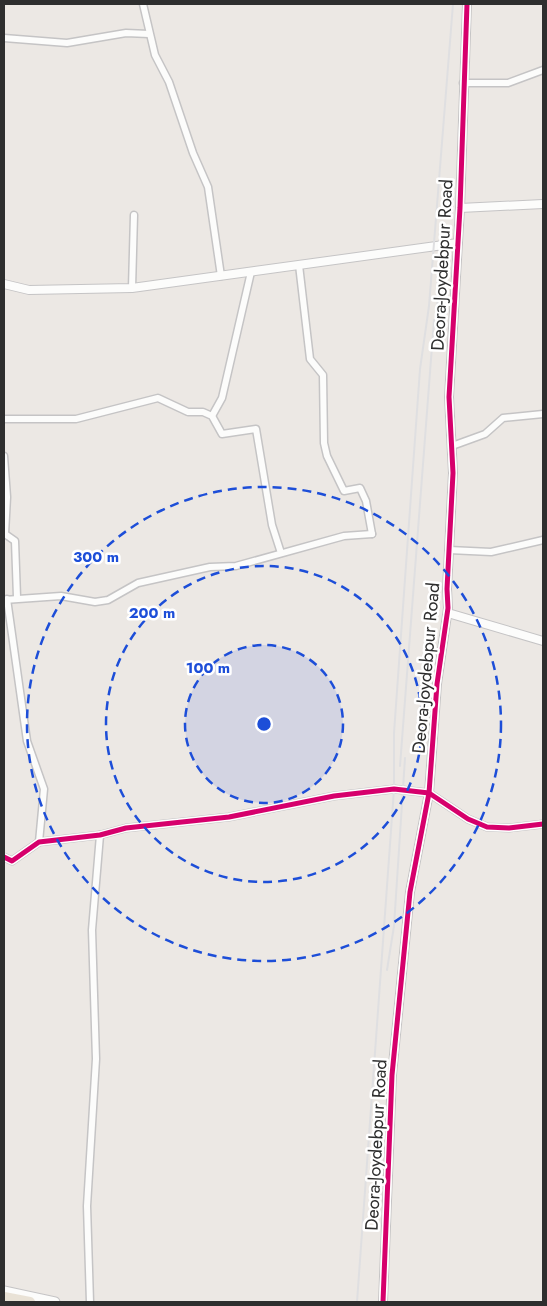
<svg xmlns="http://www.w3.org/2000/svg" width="547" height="1306" font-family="Jost,sans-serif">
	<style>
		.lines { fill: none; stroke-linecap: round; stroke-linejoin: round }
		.minor-casing { stroke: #c5c4c5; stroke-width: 9 }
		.tertiary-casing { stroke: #c5c4c5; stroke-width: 10 }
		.secondary-casing { stroke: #c5c4c5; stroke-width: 11 }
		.trunk-casing { stroke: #c6c5c4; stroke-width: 12 }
		.minor { stroke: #fcfcfb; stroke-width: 6 }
		.tertiary { stroke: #fcfcfb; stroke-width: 8 }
		.secondary { stroke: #fcfcfb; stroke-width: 9 }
		.trunk { stroke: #e9e2d6; stroke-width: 10 }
		.rail { stroke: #dfdfe1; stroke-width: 2 }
		.cycleway-casing { stroke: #fff; stroke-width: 8 }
		.cycleway { stroke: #d6006c; stroke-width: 5 }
		.ring { fill: none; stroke: #1d4ed8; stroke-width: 2.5; stroke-dasharray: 9 6 }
		.labels { text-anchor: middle; stroke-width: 5; stroke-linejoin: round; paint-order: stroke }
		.street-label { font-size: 18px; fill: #2e2e2e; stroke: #fff }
		.centre { fill: #1d4ed8; stroke: #fff; stroke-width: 2.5 }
		.ring-label { font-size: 15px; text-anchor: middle; font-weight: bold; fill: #1d4ed8; stroke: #fff; stroke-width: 5; stroke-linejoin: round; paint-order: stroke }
	</style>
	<rect width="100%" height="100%" fill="#ece8e4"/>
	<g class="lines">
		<defs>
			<g id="minor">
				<polyline points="143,4 155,55 169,82 193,153 208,187 221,276"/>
				<polyline points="4,38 67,43 126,33 149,34"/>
				<polyline points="463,83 508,83 543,70"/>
				<polyline points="299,265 310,359 323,375 324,443 327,456 344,491 360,488 366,501 372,534"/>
				<polyline points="132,288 134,215"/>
				<polyline points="212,416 222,398 251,272"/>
				<polyline points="4,419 76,419 158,398 188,412 203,412 212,416 222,434 256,429 272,525 281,553"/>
				<polyline points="452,446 485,434 503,418 543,414"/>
				<polyline points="4,456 7,497 5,534 15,541 17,597"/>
				<polyline points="449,550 491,552 543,540"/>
				<polyline points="7,599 27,741 44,789 39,842"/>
				<polyline points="4,600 61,596 95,602 108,600 138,583 210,567 236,566 344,536 372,534"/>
				<polyline points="4,857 12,861 39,842 100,835 126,828 229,817 334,796 394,789 429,793 468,819 487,827 509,828 543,824"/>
				<polyline points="90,1302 87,1206 96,1059 92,930 100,835"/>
			</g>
			<g id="tertiary">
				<polyline points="460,208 543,204"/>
				<polyline points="4,284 29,290 132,288 458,243"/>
				<polyline points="448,613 543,641"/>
				<polyline points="383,1302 392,1075 410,892 429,793 437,684 448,608 447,589 453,473 449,397 460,208 467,4"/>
			</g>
			<polyline id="secondary" points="4,1291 55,1302"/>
			<polyline id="trunk" points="4,1297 30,1302"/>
		</defs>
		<use href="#minor" class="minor-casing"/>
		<use href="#tertiary" class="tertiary-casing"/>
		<use href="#secondary" class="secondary-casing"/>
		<use href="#trunk" class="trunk-casing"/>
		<use href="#minor" class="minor"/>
		<use href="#tertiary" class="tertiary"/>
		<use href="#secondary" class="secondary"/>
		<use href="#trunk" class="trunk"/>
		<g class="rail">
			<polyline points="437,327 438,270"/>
			<polyline points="400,766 434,320"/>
			<polyline points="387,970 394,926 405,758"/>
			<polyline points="357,1302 394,789 394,733 420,369 429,306 453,4"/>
		</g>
		<defs>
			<g id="cycleway">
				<polyline points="4,857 12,861 39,842 100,835 126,828 229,817 334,796 394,789 429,793 468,819 487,827 509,828 543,824"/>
				<polyline points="383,1302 392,1075 410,892 429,793 437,684 448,608 447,589 453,473 449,397 460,208 467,4"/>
			</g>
		</defs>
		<use href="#cycleway" class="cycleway-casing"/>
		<use href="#cycleway" class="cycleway"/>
	</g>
	<circle cx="264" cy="724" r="79" fill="#1d4ed8" fill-opacity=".12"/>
	<g class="ring">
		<circle cx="264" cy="724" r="79"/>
		<circle cx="264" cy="724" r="158"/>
		<circle cx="264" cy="724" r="237"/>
	</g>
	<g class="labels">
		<g class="street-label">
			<text transform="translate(442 265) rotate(-87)" y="6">Deora-Joydebpur Road</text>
			<text transform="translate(426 668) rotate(-85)" y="6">Deora-Joydebpur Road</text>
			<text transform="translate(376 1145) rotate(-87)" y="6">Deora-Joydebpur Road</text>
		</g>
	</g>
	<circle cx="264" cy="724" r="8" class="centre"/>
	<g class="ring-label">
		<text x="96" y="562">300 m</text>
		<text x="152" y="618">200 m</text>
		<text x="208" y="673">100 m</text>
	</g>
	<rect width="547" height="1306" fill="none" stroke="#2e2e2e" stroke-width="10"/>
</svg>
